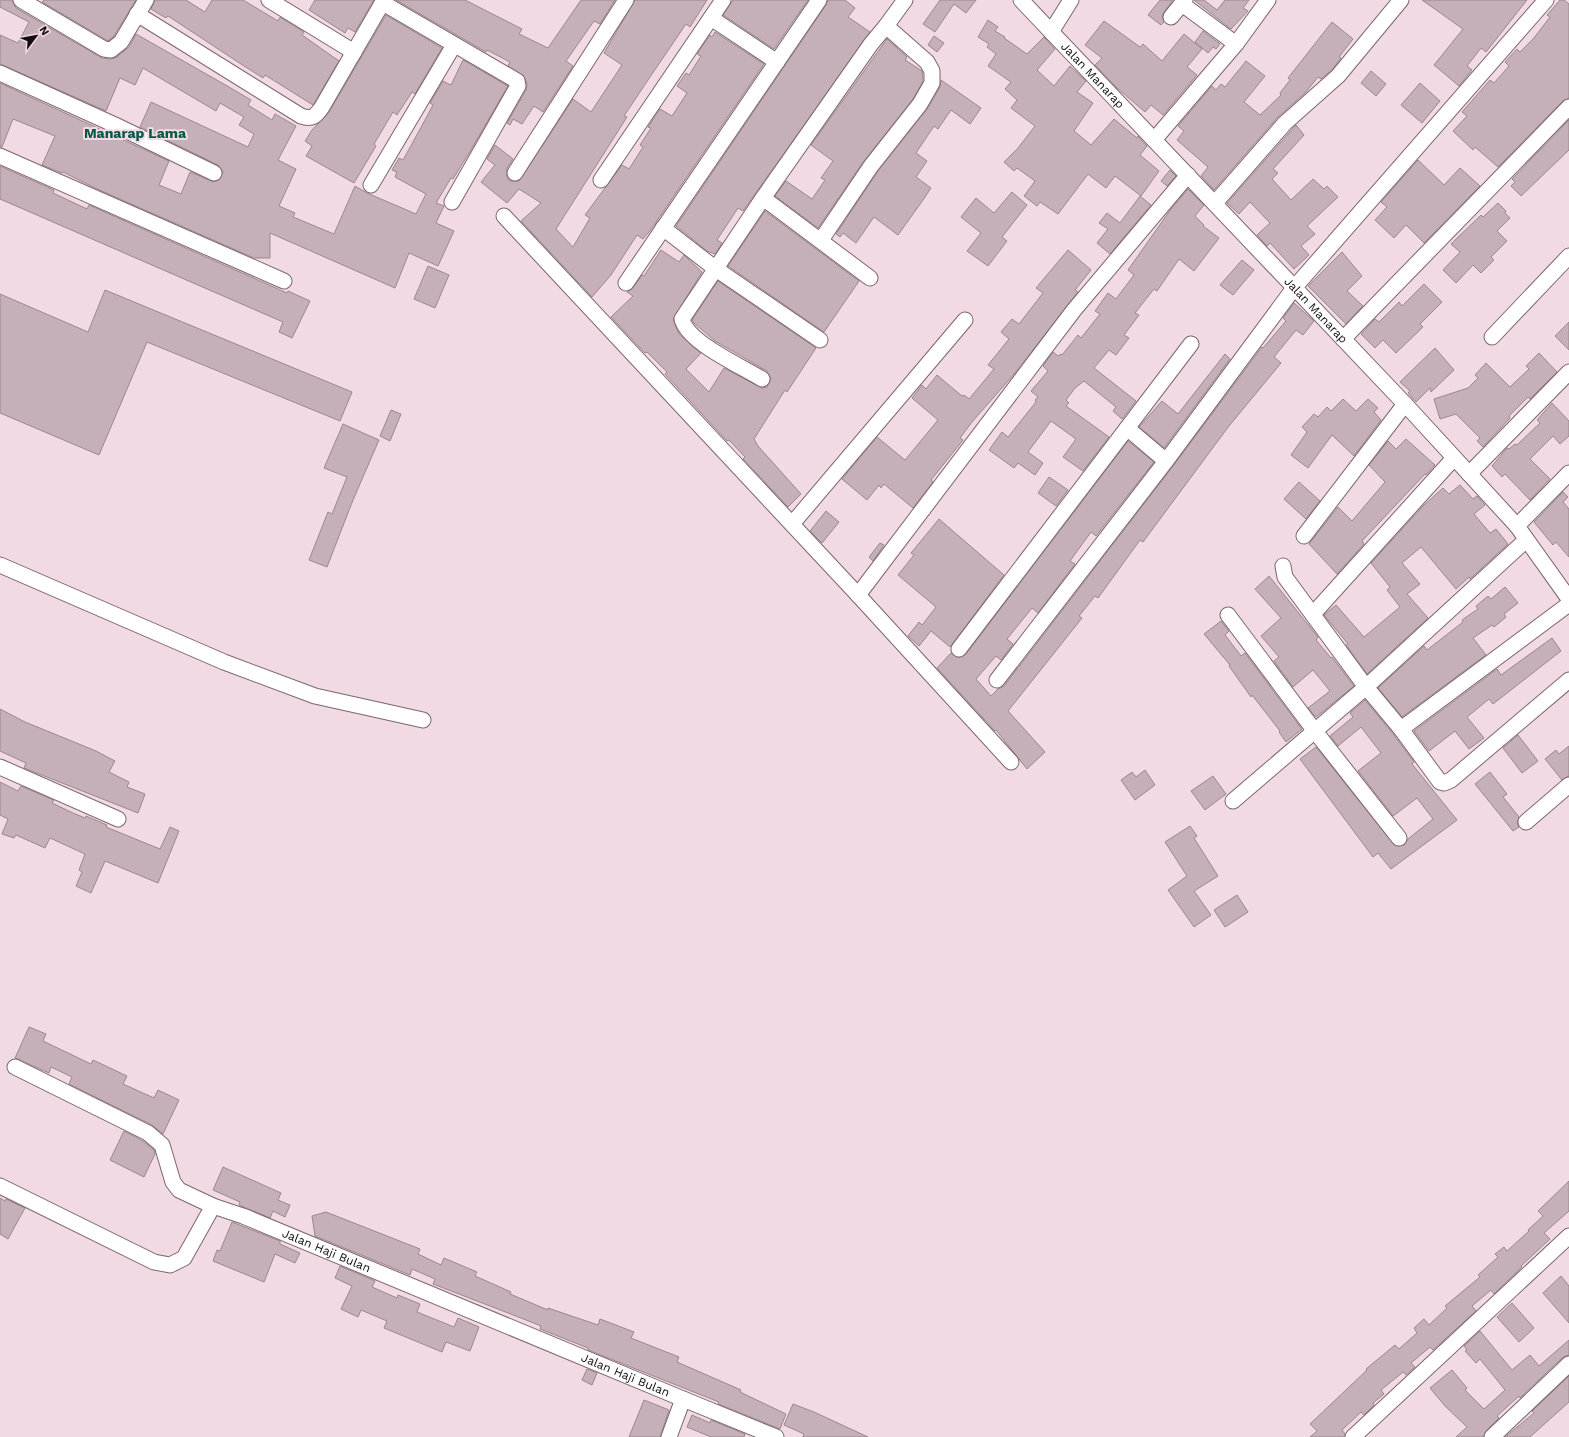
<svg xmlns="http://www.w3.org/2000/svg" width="1569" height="1437" font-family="'Work Sans',sans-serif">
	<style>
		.building { fill: #c5afb8; stroke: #9b878f }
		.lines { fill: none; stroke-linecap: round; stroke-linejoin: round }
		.minor-casing { stroke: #7a666e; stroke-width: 17 }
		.minor { stroke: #fff; stroke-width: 15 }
		.labels { text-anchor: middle; stroke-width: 4; stroke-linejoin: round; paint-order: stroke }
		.street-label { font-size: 12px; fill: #140d10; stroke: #f1dae4 }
		.quarter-label { font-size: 14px; font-weight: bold; fill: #005844; stroke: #f1dae4 }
	</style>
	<rect width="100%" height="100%" fill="#f1dae4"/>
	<g class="building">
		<polygon points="0,0 12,0 16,8 102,58 110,59 117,57 129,47 136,34 229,87 251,100 248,105 272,120 275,114 296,126 278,160 296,169 279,206 295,213 293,217 334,234 355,186 367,193 416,214 426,194 395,177 397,172 392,170 399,158 403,160 419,131 433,105 430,103 443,81 451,85 463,60 508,86 472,148 453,179 451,178 436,203 444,206 436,223 454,231 438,266 409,253 395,288 270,233 270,258 254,258 97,189 63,172 62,173 42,165 55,136 13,119 2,147 0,147 0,83 169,161 159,185 181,194 190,172 214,182 219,180 223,172 218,165 140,127 151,102 248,147 254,134 239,125 244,117 220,103 216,111 143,68 135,85 120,78 106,111 0,64 0,35 18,43 29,22 0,7"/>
		<polygon points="44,0 136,0 114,36 108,41 42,2"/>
		<polygon points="155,0 186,0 205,12 212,0 243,0 278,21 280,17 304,32 302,35 339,61 313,105 265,75 263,78 244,66 168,16 166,18 151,9"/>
		<polygon points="315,0 374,0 355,32 348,28 345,33 309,10"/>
		<polygon points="396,0 465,0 522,29 519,34 548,48 581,0 615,0 600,24 594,21 566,61 573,66 543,112 534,106 522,124 513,119 510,125 507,123 526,90 527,84 524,76 508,66 510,62 487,50 486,52"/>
		<polygon points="635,0 707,0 690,27 686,24 650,77 624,116 627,117 556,229 573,247 590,218 585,215 622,165 629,169 643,147 640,145 651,128 648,127 660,109 672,116 687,93 677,86 686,73 689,75 701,56 697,54 710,35 712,37 715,32 764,64 650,231 643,239 637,235 611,275 592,297 521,221 541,203 519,189 507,203 481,182 495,165 487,159 495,145 513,159 507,168 507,177 510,181 519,181 573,99 591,112 622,65 604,53"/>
		<polygon points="733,0 808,0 774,49 723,15"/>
		<polygon points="828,0 845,0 855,8 848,17 870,32 743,211 738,208 717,240 722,243 715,254 707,251 676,226 826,5"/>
		<polygon points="940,0 976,0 966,13 954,4 935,32 923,24"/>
		<polygon points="1160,0 1173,0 1164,12 1162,16 1164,22 1161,25 1148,15"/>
		<polygon points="1194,0 1204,0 1217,10 1225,0 1249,0 1243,8 1248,11 1231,29"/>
		<polygon points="1422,0 1527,0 1486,52 1481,48 1467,66 1472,70 1459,86 1434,65 1463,29"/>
		<polygon points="1560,0 1564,0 1569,4 1569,98 1563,101 1498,167 1475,147 1473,150 1453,131 1467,116 1462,112 1490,80 1494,83 1509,66 1505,62 1517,49 1520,52 1533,39 1550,17 1547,15"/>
		<polygon points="386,15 442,48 415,94 412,92 397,115 393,112 374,144 376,146 354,183 306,156 312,146 305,141 312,130 329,112"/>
		<polygon points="988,20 998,27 995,31 1005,37 1004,38 1027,54 1044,37 1055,49 1037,70 1054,86 1070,66 1086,81 1077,92 1093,103 1074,131 1091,145 1114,119 1137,138 1138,136 1147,146 1140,155 1159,171 1141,196 1115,176 1106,188 1088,174 1058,214 1040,202 1037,206 1024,196 1035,181 1017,168 1014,171 1004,162 1018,148 1035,126 1011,108 1017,100 1005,89 1011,82 988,66 996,54 987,47 989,44 978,37"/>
		<polygon points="1104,21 1140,47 1143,44 1162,61 1184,34 1202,49 1187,67 1197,75 1163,115 1151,105 1145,112 1116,87 1095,65 1102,58 1085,45"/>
		<polygon points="1332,22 1353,39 1339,57 1341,58 1332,70 1321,79 1318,77 1306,92 1278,117 1214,190 1201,176 1208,167 1177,140 1184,131 1178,126 1212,86 1216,90 1221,84 1225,87 1246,61 1265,76 1244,102 1260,115 1281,95 1280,93 1290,80 1288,78"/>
		<polygon points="1203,31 1220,44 1216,49 1213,47 1208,53 1195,42"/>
		<polygon points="934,36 944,43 937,52 928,45"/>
		<polygon points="887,39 907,57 905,60 922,71 923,81 913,99 864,161 818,228 775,196 786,181 812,199 825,180 821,178 833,161 811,145"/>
		<polygon points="1371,71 1386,84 1376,96 1361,83"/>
		<polygon points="941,80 981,108 970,124 951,110 938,129 934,126 916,153 927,161 916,177 931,188 923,200 898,235 874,217 856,243 843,233 840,237 836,234 878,171 927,109 940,87"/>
		<polygon points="1420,83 1440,101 1422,123 1401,105"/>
		<polygon points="1569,120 1569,150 1521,196 1511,186 1515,182 1512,179"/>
		<polygon points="1296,125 1304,135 1273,169 1278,173 1272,179 1291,200 1313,179 1324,189 1327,186 1338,197 1307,226 1315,234 1301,246 1309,255 1294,269 1270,243 1267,246 1257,235 1270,223 1250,202 1239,214 1227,203"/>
		<polygon points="1418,160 1444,185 1460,168 1480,186 1424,243 1406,225 1394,238 1375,220 1387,207 1381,202"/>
		<polygon points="0,166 54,190 53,193 87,209 89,205 287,293 288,291 310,301 292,338 279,332 283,322 0,199"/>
		<polygon points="1170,170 1176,176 1167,186 1161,181"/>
		<polygon points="1188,189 1204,205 1195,216 1204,225 1203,226 1219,238 1194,271 1179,259 1157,291 1154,289 1135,313 1139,315 1124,335 1129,338 1116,355 1109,350 1094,368 1136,401 1122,419 1113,411 1116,407 1084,381 1075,388 1066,400 1069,403 1066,406 1109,437 1083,471 1063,457 1076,439 1051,421 1028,452 1043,463 1035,475 1018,463 1014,468 989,450 1002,432 1008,437 1036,402 1035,400 1038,397 1031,391 1048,371 1043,366 1053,352 1058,356 1061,354 1062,355 1078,335 1081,338 1100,314 1095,311 1108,293 1116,299 1134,275 1128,270 1171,209"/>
		<polygon points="1012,192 1027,205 1002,237 1007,241 988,266 967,251 981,233 961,217 976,198 994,213"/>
		<polygon points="1140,196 1151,205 1110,254 1097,243 1108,229 1099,223 1107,213 1120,223"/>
		<polygon points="1498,203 1506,211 1505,213 1510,218 1497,231 1507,241 1491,257 1494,260 1481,273 1473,265 1456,283 1443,270 1460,252 1451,244 1481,215 1483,217"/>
		<polygon points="765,211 859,281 824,332 728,266"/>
		<polygon points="661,250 679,262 684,255 702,272 673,319 679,334 701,353 686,369 709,392 724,368 762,388 767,387 771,379 767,371 715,341 694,323 692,320 718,281 816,348 787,392 785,390 754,439 758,446 801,494 788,507 743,459 745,457 729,440 727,441 665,374 667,372 647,352 645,353 611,317 633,296 627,292 633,288 642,275 644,276"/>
		<polygon points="1068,250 1091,270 1075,290 1078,292 1015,373 972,422 960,438 963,440 931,480 933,482 913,508 884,484 881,488 879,485 867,500 842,479 877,437 905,460 938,420 912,398 922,385 926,389 937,375 962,396 964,395 969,399 994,369 988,365 1009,339 1001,332 1012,319 1019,324 1043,293 1036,288"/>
		<polygon points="1342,252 1362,276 1347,291 1363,306 1346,324 1308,286"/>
		<polygon points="1242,260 1254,270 1233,295 1220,285"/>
		<polygon points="428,266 449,275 435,308 414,299"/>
		<polygon points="1424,284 1442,302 1420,324 1423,327 1396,353 1383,340 1375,348 1361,334 1375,319 1379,322 1399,302 1402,306"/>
		<polygon points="105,290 352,392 340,421 147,342 99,455 0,413 0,294 88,332"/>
		<polygon points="1294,303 1314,321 1303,335 1296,330 1274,357 1281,363 1229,426 1143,542 1140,540 1098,598 1095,596 1079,616 1082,618 1008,711 1045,752 1027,769 996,730 995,731 937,668 951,653 958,658 966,654 1128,441 1154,462 1096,536 1091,532 1070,561 1075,564 1038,613 1032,608 1007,639 1013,644 1001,660 996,656 976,679 991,696 998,689 1004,686 1173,466 1262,347 1263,348 1286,321 1283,318"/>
		<polygon points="1569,322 1569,350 1555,336"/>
		<polygon points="1435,348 1454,370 1431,392 1430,388 1416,402 1408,393 1410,391 1400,382"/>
		<polygon points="1539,353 1557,372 1530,399 1528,397 1509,416 1510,418 1483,447 1477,441 1480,438 1456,414 1440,419 1434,399 1468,388 1478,378 1475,375 1486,363 1510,387 1529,369 1526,366"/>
		<polygon points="1225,354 1230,359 1164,448 1139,427 1162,401 1178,414"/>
		<polygon points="1343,399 1356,411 1368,399 1378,408 1374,412 1381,420 1354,456 1332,435 1308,468 1291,455 1307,432 1302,427 1314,414 1318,417 1327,407 1331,411"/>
		<polygon points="1552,403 1569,421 1569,436 1560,444 1553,436 1530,459 1550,479 1530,500 1505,474 1502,477 1492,466 1507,448 1509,449 1515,444 1517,445 1540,423 1537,420"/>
		<polygon points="391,410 401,414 390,441 380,436"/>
		<polygon points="343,424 379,440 353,500 327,567 309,560 328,512 332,514 347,477 324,468"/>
		<polygon points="1406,439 1435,465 1426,475 1425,474 1362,541 1364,544 1337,574 1309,544 1338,507 1352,521 1385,482 1369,465 1388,441 1396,449"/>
		<polygon points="1049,477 1068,490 1056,506 1038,493"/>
		<polygon points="1299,482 1320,501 1306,519 1284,499"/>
		<polygon points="1460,485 1473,499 1477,496 1485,505 1474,514 1490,533 1496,529 1508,544 1470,579 1469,577 1456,589 1421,547 1402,563 1420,584 1407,594 1428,618 1367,674 1346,645 1348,644 1324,615 1336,605 1364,637 1400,607 1387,590 1390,587 1371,563 1423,506 1443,488 1449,494"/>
		<polygon points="1563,492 1568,497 1563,502 1569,509 1569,557 1556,542 1553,545 1534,522"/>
		<polygon points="826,511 839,522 822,543 810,531"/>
		<polygon points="939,519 1004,575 950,647 931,631 919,646 908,636 919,622 922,625 936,607 898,575 914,555 911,553"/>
		<polygon points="880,543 884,545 873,561 869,557"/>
		<polygon points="1269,576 1318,637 1316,640 1331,658 1332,657 1354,686 1316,717 1308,708 1330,691 1313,670 1293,687 1274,661 1279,657 1261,636 1281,618 1255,589"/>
		<polygon points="1505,587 1518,603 1504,614 1506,617 1494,627 1492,625 1473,638 1486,655 1402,717 1378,688 1424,646 1427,650 1463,622 1462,620 1478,609 1476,606 1488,596 1491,599"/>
		<polygon points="1221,621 1229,631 1225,635 1241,656 1245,653 1302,729 1286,742 1279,732 1280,731 1252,695 1251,697 1229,666 1230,665 1204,634"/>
		<polygon points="1552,638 1561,651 1493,704 1489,699 1467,717 1484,738 1469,749 1455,731 1429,751 1414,731 1497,669 1501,675"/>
		<polygon points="1365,700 1394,735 1414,762 1412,764 1457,820 1391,869 1378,853 1373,857 1300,759 1316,747 1395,846 1404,845 1408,839 1433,819 1417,798 1393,816 1358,771 1381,753 1361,727 1338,746 1330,736 1353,717 1350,713"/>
		<polygon points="0,709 25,722 96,751 115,761 109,772 129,782 127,787 145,794 138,813 24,768 26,763 0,751"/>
		<polygon points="1518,735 1538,761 1522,773 1503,748"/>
		<polygon points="1569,746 1569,776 1562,780 1545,759 1556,750 1559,754"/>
		<polygon points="1145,770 1155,785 1135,800 1121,780 1132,772 1136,777"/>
		<polygon points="1490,772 1507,794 1503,797 1519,817 1517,823 1519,827 1513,831 1475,784"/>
		<polygon points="1213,776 1226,794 1205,810 1191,791"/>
		<polygon points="0,782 18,791 21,786 54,800 52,803 73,813 85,818 86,816 107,825 106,827 160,849 170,827 179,831 158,883 105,861 91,893 76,886 82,872 79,870 85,854 50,838 45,848 16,835 14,838 2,834 8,819 0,815"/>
		<polygon points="1190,826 1197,836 1194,838 1218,876 1194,891 1211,915 1194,927 1168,890 1187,876 1165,842"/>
		<polygon points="1237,895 1248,912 1225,927 1214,910"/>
		<polygon points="29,1027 46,1034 43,1041 91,1064 93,1060 127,1076 123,1084 154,1098 158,1090 179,1100 163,1134 152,1125 69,1084 72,1077 51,1067 49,1073 15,1058"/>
		<polygon points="124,1131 143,1141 154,1150 155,1154 144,1177 110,1160"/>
		<polygon points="223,1167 281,1193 278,1200 290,1205 285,1217 273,1211 270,1218 239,1205 240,1202 213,1190"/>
		<polygon points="1569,1181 1569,1211 1544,1233 1550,1239 1521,1266 1522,1267 1494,1294 1491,1290 1472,1306 1476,1311 1433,1350 1430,1347 1411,1363 1415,1367 1406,1375 1403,1372 1381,1390 1384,1394 1373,1403 1374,1405 1364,1415 1361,1412 1342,1430 1345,1434 1344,1437 1310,1437 1317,1431 1310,1424 1367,1370 1366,1369 1395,1345 1399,1349 1417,1333 1414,1328 1424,1319 1429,1325 1447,1308 1445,1306 1480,1277 1478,1275 1498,1257 1495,1254 1504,1247 1507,1251 1529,1231 1528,1230 1543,1216 1538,1211"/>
		<polygon points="0,1198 5,1201 6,1199 25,1208 8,1239 0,1234"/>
		<polygon points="326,1212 420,1249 418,1254 441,1265 444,1258 477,1272 475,1276 511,1292 510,1294 548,1310 548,1308 598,1325 600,1319 634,1332 631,1338 679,1357 677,1362 741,1390 740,1392 786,1414 780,1429 718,1404 719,1402 588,1350 588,1348 540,1329 541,1326 521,1318 433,1284 435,1279 412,1269 410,1275 315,1236 312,1216"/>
		<polygon points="232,1222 280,1241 280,1244 300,1253 295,1263 275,1254 264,1282 213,1261 217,1250 220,1251"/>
		<polygon points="340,1266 375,1281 372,1287 397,1298 398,1295 420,1304 417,1312 454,1327 458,1318 479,1327 470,1351 446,1342 442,1352 384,1328 387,1321 361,1310 358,1317 341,1309 352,1286 335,1278"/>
		<polygon points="1561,1276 1569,1286 1569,1323 1543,1293"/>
		<polygon points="1512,1303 1534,1328 1519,1342 1497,1317"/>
		<polygon points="1480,1331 1512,1370 1530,1355 1539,1366 1569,1340 1569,1355 1563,1357 1520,1398 1519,1396 1497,1416 1499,1418 1486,1431 1483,1437 1456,1437 1467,1427 1445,1406 1430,1388 1452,1370 1467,1388 1465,1390 1484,1409 1505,1390 1480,1359 1476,1363 1465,1351 1467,1350 1464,1346"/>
		<polygon points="587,1369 597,1373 592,1385 582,1380"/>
		<polygon points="1569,1376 1569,1402 1530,1437 1505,1437 1534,1413 1532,1411"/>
		<polygon points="644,1400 669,1410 660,1437 629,1437"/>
		<polygon points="793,1404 814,1412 868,1437 803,1437 804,1434 784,1425"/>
		<polygon points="692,1415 710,1423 711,1420 745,1434 744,1437 711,1437 687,1427"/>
	</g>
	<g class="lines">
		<defs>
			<g id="minor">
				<polyline points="21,0 104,49 111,50 121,42 146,0"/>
				<polyline points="269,0 354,52"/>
				<path id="s1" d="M 1021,0 L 1405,404 L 1517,526 L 1569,599"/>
				<polyline points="383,3 517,81 518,86 515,91 452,202"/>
				<polyline points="1182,4 1236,44"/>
				<path d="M 137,14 L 301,116 C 312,120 316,116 322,107 L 384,0"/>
				<polyline points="1171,17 1185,0"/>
				<polyline points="711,18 777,62"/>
				<polyline points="1051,32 1071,0"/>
				<polyline points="0,73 115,125 214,173"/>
				<polyline points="1154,140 1236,44 1268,0"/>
				<polyline points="0,156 284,281"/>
				<polyline points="515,173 626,0"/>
				<polyline points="601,180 723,0"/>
				<polyline points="371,185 454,45"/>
				<polyline points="763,198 870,278"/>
				<polyline points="1215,203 1285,123 1338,76 1401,0"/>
				<polyline points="504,216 858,595 1011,762"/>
				<polyline points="663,228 716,269 820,340"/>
				<polyline points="821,240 871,166 920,104 932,83 932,71 927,62 886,26 905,0"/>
				<polyline points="626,283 819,0"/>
				<polyline points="1492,337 1569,256"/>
				<polyline points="1343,339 1569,107"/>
				<path d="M 762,379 C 741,366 687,342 682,319 L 763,198 L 871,44 L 886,26"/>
				<polyline points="1127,428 1166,461"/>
				<polyline points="1469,474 1569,372"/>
				<polyline points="792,524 965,320"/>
				<polyline points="1517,526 1569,473"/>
				<polyline points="1304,536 1405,404"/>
				<polyline points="0,565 224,662 315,696 423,720"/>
				<polyline points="1283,566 1285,577 1366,687 1401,729 1440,782 1444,783 1451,780 1569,680"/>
				<polyline points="858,595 1074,310 1188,175"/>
				<polyline points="1313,614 1454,458"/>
				<polyline points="1228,615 1314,730 1399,838"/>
				<polyline points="959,649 1191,344"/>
				<polyline points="997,680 1166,461 1294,288 1546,0"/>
				<polyline points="1401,729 1569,604"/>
				<polyline points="0,767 118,819"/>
				<polyline points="1233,801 1366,687 1526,540"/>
				<polyline points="1526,822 1569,785"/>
				<path id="s2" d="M 15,1067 L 148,1133 L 162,1145 L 173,1182 L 179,1190 L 213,1206 L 243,1216 L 683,1399"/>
				<polyline points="0,1186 154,1262 170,1265 184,1258 213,1206"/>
				<polyline points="669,1437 683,1399 776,1437"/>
				<polyline points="1353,1437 1569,1236"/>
				<polyline points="1492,1437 1569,1364"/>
			</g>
		</defs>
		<use href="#minor" class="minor-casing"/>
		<use href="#minor" class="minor"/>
	</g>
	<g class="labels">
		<g class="street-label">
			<text dy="4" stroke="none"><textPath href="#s1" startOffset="104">Jalan Manarap</textPath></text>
			<text dy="4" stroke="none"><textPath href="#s1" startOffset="428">Jalan Manarap</textPath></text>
			<text dy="4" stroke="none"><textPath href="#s2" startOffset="375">Jalan Haji Bulan</textPath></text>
			<text dy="4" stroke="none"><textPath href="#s2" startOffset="699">Jalan Haji Bulan</textPath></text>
		</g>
		<g class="quarter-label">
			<text x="135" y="138">Manarap Lama</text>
		</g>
	</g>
	<g transform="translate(36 36) rotate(58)" stroke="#f1dae4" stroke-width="3" paint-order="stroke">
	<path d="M0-3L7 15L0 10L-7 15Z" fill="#140d10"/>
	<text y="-6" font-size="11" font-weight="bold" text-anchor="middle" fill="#140d10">N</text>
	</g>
</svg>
